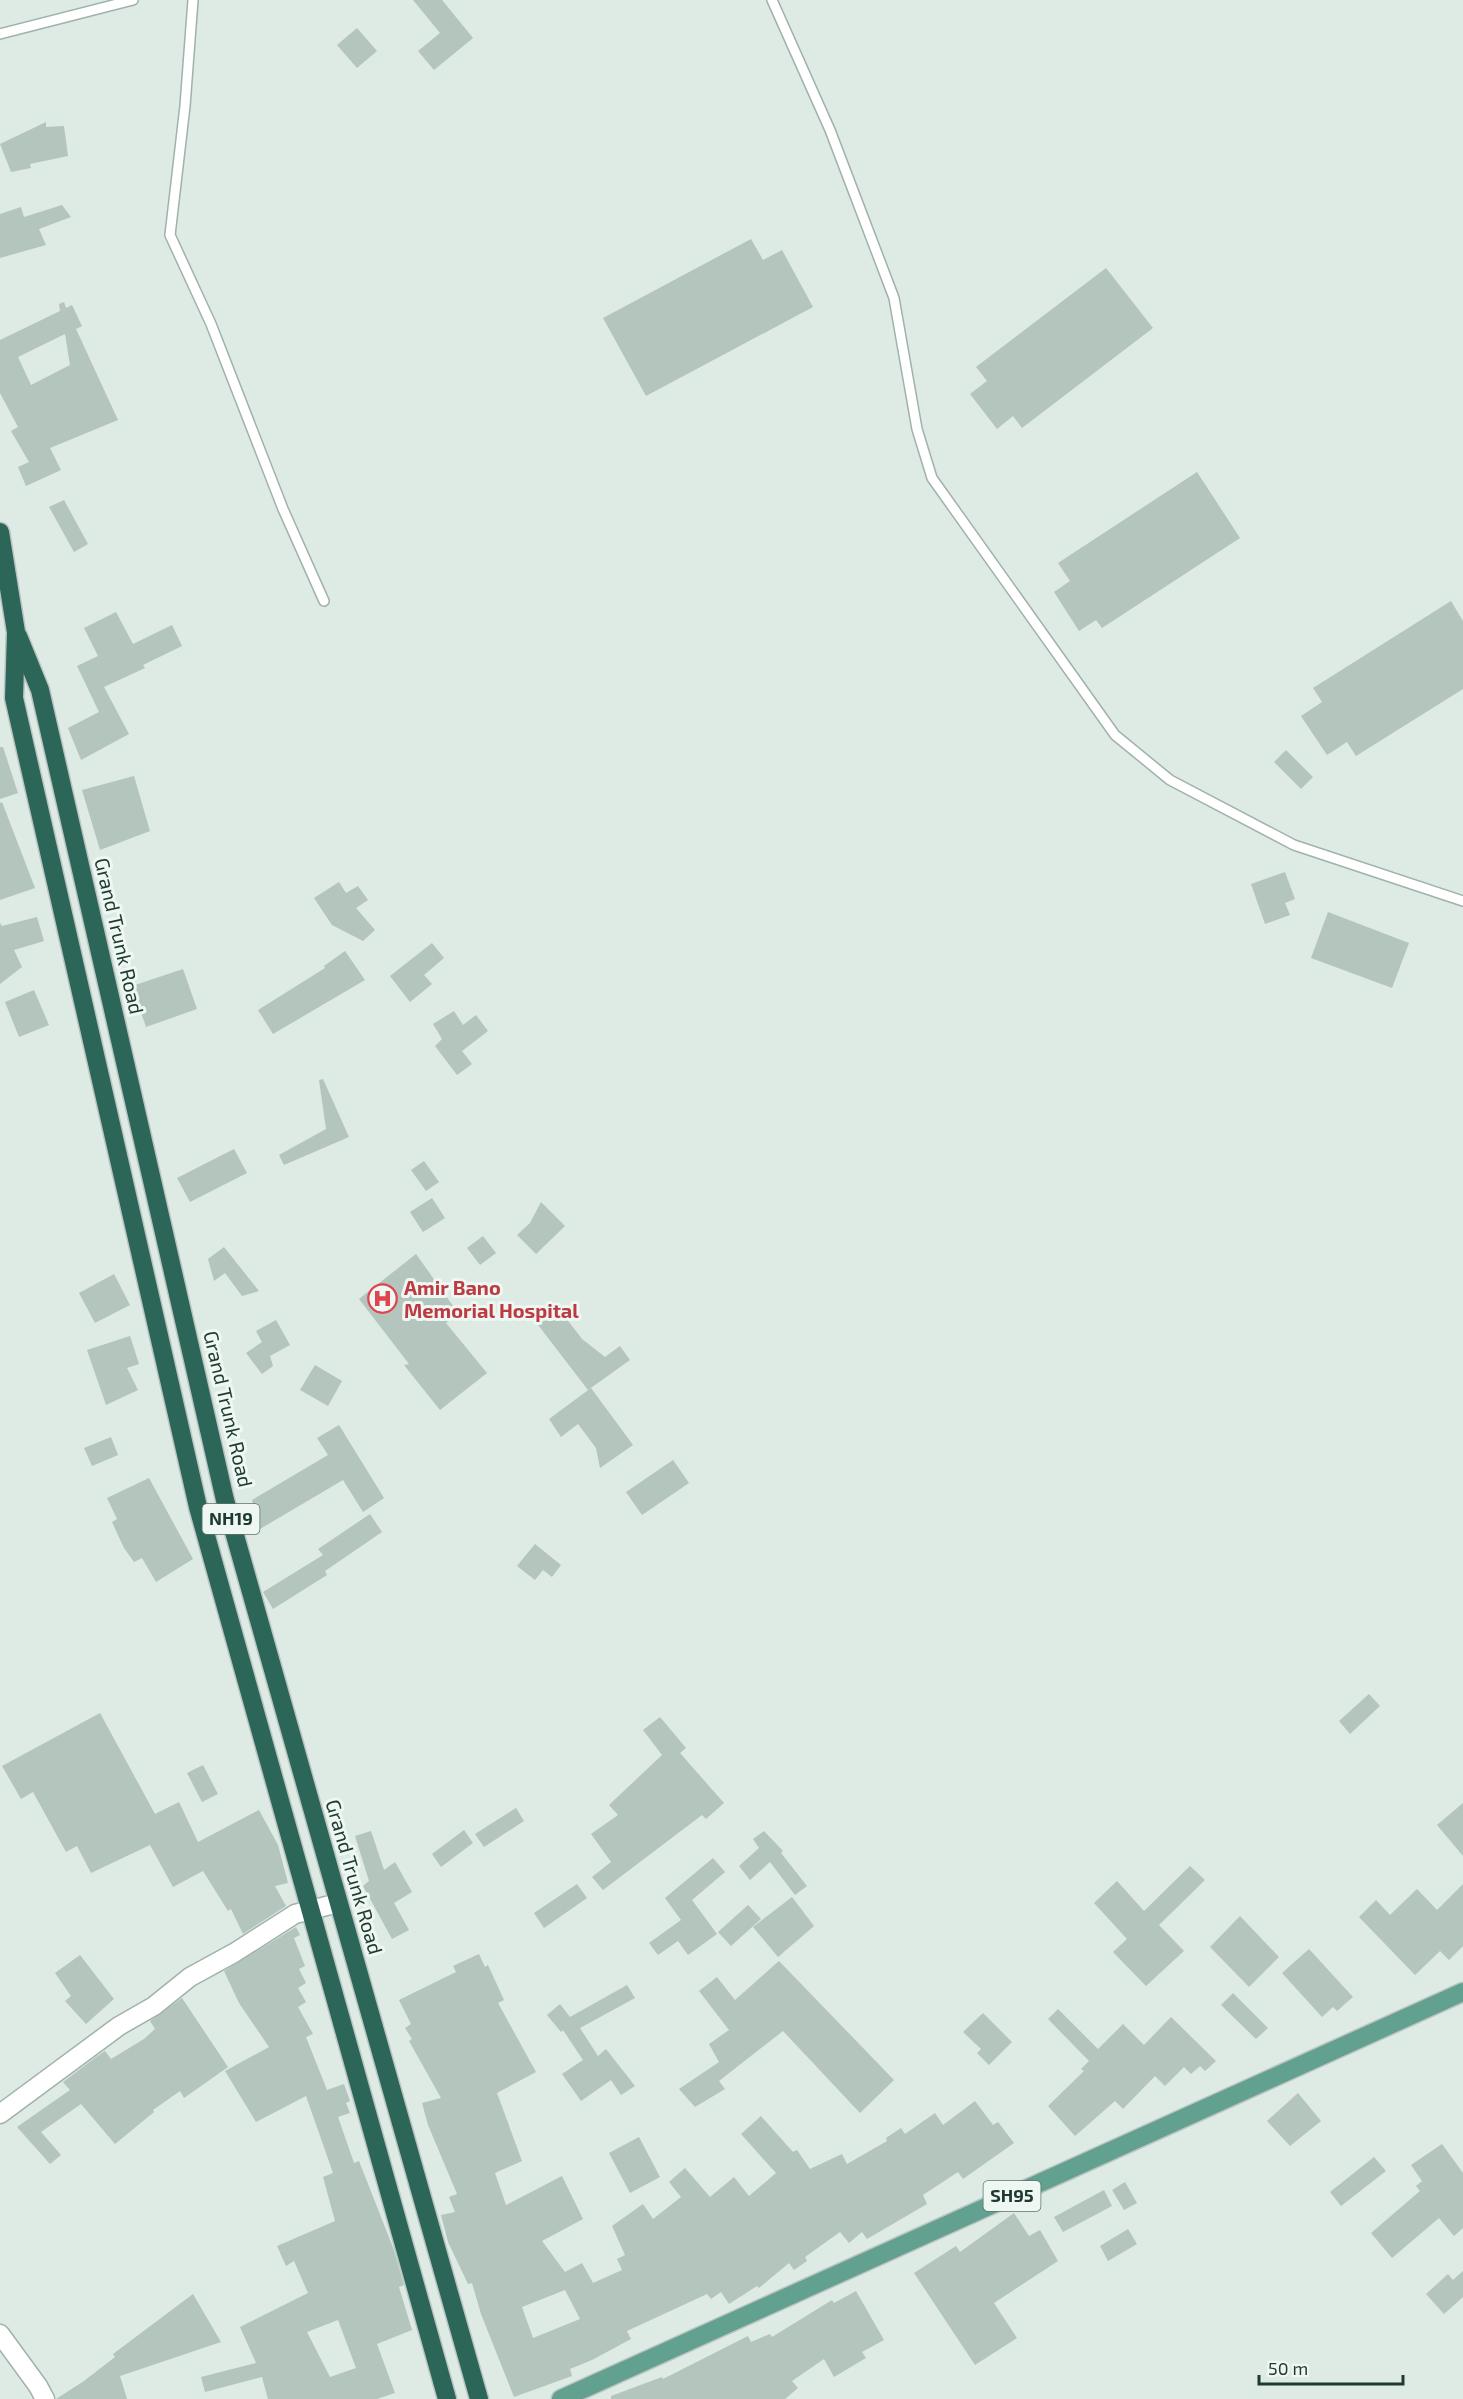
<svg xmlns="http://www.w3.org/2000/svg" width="1463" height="2399" font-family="'Exo 2',sans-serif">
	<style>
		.building { fill: #b3c5bd; fill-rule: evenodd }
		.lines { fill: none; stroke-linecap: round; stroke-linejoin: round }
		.lane-casing { stroke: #a1b2ab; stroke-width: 12 }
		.street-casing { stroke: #a1b2ab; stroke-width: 21 }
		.primary-casing { stroke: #bcc4c2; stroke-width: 21 }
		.highway-casing { stroke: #bcc4c2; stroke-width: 21 }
		.lane { stroke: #fff; stroke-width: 9 }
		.street { stroke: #fff; stroke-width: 18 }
		.primary { stroke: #62a08f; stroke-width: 18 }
		.highway { stroke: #2b6658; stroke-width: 18 }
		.labels { text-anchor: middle; stroke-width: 6; stroke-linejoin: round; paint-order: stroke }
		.shield { fill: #eef7f2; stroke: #5d736c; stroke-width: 1.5 }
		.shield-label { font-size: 18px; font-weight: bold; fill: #1f3a32 }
		.street-label { font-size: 20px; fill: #1f3a32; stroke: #eef7f2 }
		.health-label { font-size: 20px; font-weight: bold; fill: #be3a42; stroke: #eef7f2; text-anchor: start }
	</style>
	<rect width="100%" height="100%" fill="#deeae4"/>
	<g class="building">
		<polygon points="413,0 442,0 473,38 434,70 418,51 440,33"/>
		<polygon points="357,28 377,51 357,68 337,45"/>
		<polygon points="46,122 46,127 64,126 68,156 30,164 31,168 11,172 0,144"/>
		<polygon points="62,205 71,217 39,229 46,245 0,258 0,214 21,207 24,217"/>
		<polygon points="751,239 763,260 782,250 813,307 646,396 603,318"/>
		<polygon points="1106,268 1153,328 1022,428 1013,416 997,429 970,394 987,381 976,367"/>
		<path d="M 64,302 L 66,308 L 72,305 L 82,326 L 76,329 L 118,420 L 50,448 L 61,470 L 26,486 L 18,467 L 29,462 L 11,431 L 18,427 L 0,393 L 0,340 L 60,311 L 59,304 ZM 65,334 L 70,365 L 31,385 L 18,357 Z"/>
		<polygon points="1197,472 1240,538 1102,628 1096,620 1079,631 1054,592 1070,581 1058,563"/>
		<polygon points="64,500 88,544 74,552 49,507"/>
		<polygon points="1451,601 1463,621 1463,689 1356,756 1347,742 1327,755 1301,716 1322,702 1313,688"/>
		<polygon points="116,612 133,644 172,625 182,646 143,665 145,668 104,687 129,734 81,760 68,728 99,712 77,666 98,656 84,628"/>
		<polygon points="0,747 3,747 18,793 0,799"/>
		<polygon points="1286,750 1313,777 1301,789 1274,762"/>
		<polygon points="134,776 150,831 100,850 82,790"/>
		<polygon points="2,802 35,888 0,900 0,803"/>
		<polygon points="1285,872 1295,899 1285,903 1290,915 1265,924 1251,884"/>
		<polygon points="339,882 346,893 358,886 368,900 356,908 375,930 363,941 332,925 314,898"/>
		<polygon points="1328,912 1409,943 1392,988 1311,958"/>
		<polygon points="37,917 44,941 14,950 22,967 0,984 0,923 2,926"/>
		<polygon points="432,943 444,958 424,975 432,984 410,1002 390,976"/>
		<polygon points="345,951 365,980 273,1034 258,1010 325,968 324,966"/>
		<polygon points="183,969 197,1009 146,1027 132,986"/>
		<polygon points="34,990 49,1025 19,1037 5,1002"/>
		<polygon points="454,1011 463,1025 476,1015 488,1031 462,1051 472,1064 457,1075 435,1046 442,1039 433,1024"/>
		<polygon points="323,1079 349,1137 284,1165 279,1155 326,1129 319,1080"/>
		<polygon points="234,1149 247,1173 190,1202 177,1178"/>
		<polygon points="424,1161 439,1182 426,1191 411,1170"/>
		<polygon points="432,1198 445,1218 423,1232 410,1212"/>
		<polygon points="541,1202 565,1226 536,1254 517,1235 530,1223"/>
		<polygon points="483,1236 496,1253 480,1265 467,1248"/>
		<polygon points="224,1247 259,1291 242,1296 225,1273 214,1281 208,1259"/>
		<polygon points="416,1254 458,1313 446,1323 487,1373 440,1410 404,1365 409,1364 359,1299"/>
		<polygon points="114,1274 130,1305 95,1323 79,1293"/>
		<polygon points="553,1301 582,1339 605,1357 620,1346 630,1360 588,1390 532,1317"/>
		<polygon points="276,1320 290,1345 270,1356 273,1366 262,1374 246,1353 262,1342 256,1331"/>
		<polygon points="130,1336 139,1364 127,1368 138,1390 106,1405 87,1350"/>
		<polygon points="315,1365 342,1381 328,1406 300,1390"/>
		<polygon points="591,1388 633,1445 600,1468 596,1448 578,1424 561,1437 549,1419"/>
		<polygon points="339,1425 384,1498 363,1512 343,1480 260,1529 252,1500 328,1455 317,1438"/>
		<polygon points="111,1437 118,1455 92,1466 84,1448"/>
		<polygon points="673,1460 689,1483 642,1515 626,1492"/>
		<polygon points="149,1478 193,1559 156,1582 142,1558 134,1562 124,1548 112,1522 117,1519 107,1498"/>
		<polygon points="370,1514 382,1532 325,1571 327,1575 273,1609 263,1592 323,1555 318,1549"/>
		<polygon points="535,1544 561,1565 552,1577 543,1570 535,1580 517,1566"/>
		<polygon points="1369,1694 1380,1706 1350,1734 1339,1721"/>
		<polygon points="100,1713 155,1814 179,1802 198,1842 259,1810 278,1845 288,1883 275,1886 286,1906 243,1934 231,1909 228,1911 203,1871 173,1887 150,1845 91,1873 77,1846 66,1852 33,1792 21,1799 2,1766"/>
		<polygon points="660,1717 686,1748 680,1753 724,1803 706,1819 702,1815 603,1890 592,1877 611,1862 591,1834 618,1815 609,1805 662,1755 643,1730"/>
		<polygon points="203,1765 218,1794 202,1802 187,1773"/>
		<polygon points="1463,1803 1463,1856 1437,1825"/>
		<polygon points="516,1808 524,1821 484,1847 475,1834"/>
		<polygon points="464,1830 473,1843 441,1867 432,1854"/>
		<polygon points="371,1831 384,1870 395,1862 412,1892 394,1903 409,1930 392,1939 363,1886 369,1881 355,1836"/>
		<polygon points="764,1831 783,1851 781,1853 807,1886 795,1895 770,1862 750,1880 739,1866 759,1848 753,1839"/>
		<polygon points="713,1858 725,1872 692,1900 717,1934 688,1955 678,1941 658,1955 649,1943 681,1920 665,1898"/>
		<polygon points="1190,1866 1205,1880 1159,1925 1184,1951 1146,1986 1113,1952 1127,1939 1094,1903 1117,1881 1144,1911"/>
		<polygon points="577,1884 587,1898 544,1928 534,1913"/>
		<polygon points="1463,1884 1463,1946 1449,1960 1440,1951 1415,1975 1359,1917 1376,1900 1390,1915 1417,1889 1437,1910"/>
		<polygon points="792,1897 814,1926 778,1957 753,1927"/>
		<polygon points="748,1905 761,1919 731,1946 718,1932"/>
		<polygon points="1240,1916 1279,1957 1249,1987 1210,1947"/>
		<path d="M 296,1927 L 300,1935 L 294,1938 L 305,1966 L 299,1969 L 306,1983 L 298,1988 L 306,2002 L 298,2007 L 313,2034 L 306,2037 L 327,2090 L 344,2084 L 350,2101 L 346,2103 L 350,2113 L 338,2117 L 354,2163 L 359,2161 L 394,2250 L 404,2285 L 399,2287 L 412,2330 L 377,2344 L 395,2393 L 377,2399 L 268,2399 L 262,2377 L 205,2392 L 201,2377 L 256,2363 L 240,2327 L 308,2293 L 294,2261 L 286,2266 L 277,2246 L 335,2221 L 323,2177 L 333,2173 L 306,2096 L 256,2122 L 225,2071 L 269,2047 L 239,2003 L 224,1971 ZM 338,2320 L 356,2368 L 330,2377 L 307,2332 Z"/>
		<polygon points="1309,1949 1353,1997 1337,2011 1333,2007 1322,2017 1282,1973"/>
		<path d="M 479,1954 L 485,1967 L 488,1965 L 504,2000 L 498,2003 L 536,2072 L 497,2093 L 522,2161 L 495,2173 L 506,2205 L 562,2176 L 583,2219 L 542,2241 L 565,2272 L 582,2263 L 593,2283 L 622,2270 L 617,2259 L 625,2255 L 612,2226 L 643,2204 L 653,2219 L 681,2197 L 669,2182 L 685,2168 L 710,2197 L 734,2177 L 749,2196 L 776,2173 L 741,2134 L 761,2116 L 793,2152 L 797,2150 L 810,2169 L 842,2154 L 847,2164 L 887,2141 L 886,2138 L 901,2128 L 905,2134 L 935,2113 L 943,2125 L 975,2101 L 993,2125 L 998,2122 L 1014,2143 L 963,2179 L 958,2172 L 923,2195 L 927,2204 L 867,2239 L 862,2232 L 849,2243 L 840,2232 L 805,2257 L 807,2261 L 794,2270 L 789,2263 L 759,2288 L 757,2286 L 729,2304 L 721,2292 L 711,2299 L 707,2294 L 627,2331 L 631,2339 L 592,2360 L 570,2369 L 572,2376 L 514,2397 L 481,2314 L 472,2283 L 468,2284 L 448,2242 L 441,2215 L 455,2212 L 449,2197 L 457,2194 L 428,2125 L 422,2103 L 441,2098 L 409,2041 L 412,2039 L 405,2028 L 411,2024 L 399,2000 L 456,1972 L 453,1966 ZM 565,2290 L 580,2319 L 533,2338 L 522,2307 Z"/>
		<polygon points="80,1955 114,1999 86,2024 65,2001 71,1996 55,1973"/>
		<polygon points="779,1961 894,2080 860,2113 783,2031 719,2081 725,2089 695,2107 679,2089 719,2062 709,2044 729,2030 699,1991 717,1977 735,2000"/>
		<polygon points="627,1985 635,1998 580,2028 598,2056 606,2049 635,2086 621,2095 611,2080 581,2101 562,2074 583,2060 563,2030 561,2032 547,2015 560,2004 570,2017"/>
		<polygon points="1233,1993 1268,2028 1256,2039 1221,2005"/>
		<polygon points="182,1998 228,2067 184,2098 180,2091 153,2110 154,2112 115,2144 81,2104 41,2132 61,2155 50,2164 17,2127 70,2090 63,2082 96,2057 105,2051 111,2059 144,2039 155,2029 150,2021"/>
		<polygon points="1058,2009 1098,2049 1123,2024 1144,2045 1171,2017 1216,2061 1205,2071 1200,2066 1191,2074 1184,2067 1165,2086 1155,2076 1123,2109 1115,2101 1075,2136 1048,2106 1084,2071 1081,2069 1089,2061 1048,2019"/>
		<polygon points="983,2013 1012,2042 989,2065 977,2053 981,2049 963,2032"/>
		<polygon points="1298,2093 1321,2121 1290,2146 1267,2121"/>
		<polygon points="639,2137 660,2177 630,2193 609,2153"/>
		<polygon points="1442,2144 1463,2173 1463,2228 1454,2236 1439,2218 1392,2258 1371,2233 1420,2191 1416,2186 1422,2181 1411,2165"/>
		<polygon points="1374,2157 1386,2171 1341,2206 1330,2192"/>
		<polygon points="1125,2182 1137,2203 1124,2210 1112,2190"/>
		<polygon points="1104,2190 1112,2206 1063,2232 1054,2217"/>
		<polygon points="1014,2213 1029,2236 1040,2230 1058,2261 994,2303 1017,2338 975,2365 914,2273 956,2246 960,2252"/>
		<polygon points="1128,2229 1137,2244 1108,2261 1100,2246"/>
		<polygon points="1463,2271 1463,2297 1444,2314 1426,2294 1448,2274 1453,2280"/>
		<polygon points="856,2291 884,2340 862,2352 866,2358 834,2377 824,2359 792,2381 798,2388 785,2399 611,2399 611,2396 662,2377 663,2379 748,2336 751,2342 770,2334 772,2337 832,2300 834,2303"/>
		<polygon points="193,2294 221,2342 120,2376 127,2399 56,2399 84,2381 115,2357 113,2354"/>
	</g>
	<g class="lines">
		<defs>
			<g id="lane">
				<polyline points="193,0 185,106 170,235 211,324 283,509 324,601"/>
				<polyline points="772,0 830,130 894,298 917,429 932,478 1115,735 1170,780 1294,845 1463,901"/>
				<polyline points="0,34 133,0"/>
			</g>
			<g id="street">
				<polyline points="0,2114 119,2026 154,2006 190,1977 234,1953 295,1914 338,1903"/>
				<polyline points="0,2334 38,2386 45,2399"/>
			</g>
			<polyline id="primary" points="561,2399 1463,1992"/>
			<g id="highway">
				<polyline points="0,532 16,632 14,698 198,1507 447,2399"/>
				<polyline points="18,636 40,690 225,1500 479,2399"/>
			</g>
		</defs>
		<use href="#lane" class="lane-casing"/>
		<use href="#street" class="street-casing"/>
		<use href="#primary" class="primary-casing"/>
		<use href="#highway" class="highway-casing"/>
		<use href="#lane" class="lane"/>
		<use href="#street" class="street"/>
		<use href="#primary" class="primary"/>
		<use href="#highway" class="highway"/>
	</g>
	<defs>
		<symbol id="hospital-ring" viewBox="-11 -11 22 22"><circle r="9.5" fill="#eef7f2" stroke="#e0444e" stroke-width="1.5"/><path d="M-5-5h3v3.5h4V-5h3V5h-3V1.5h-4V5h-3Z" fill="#e0444e"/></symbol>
	</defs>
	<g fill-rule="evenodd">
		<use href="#hospital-ring" x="366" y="1282" width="33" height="33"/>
	</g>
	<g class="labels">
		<g class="shield">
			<rect x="202.5" y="1504" width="57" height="30" rx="4.5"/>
			<rect x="983.5" y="2181" width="57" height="30" rx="4.5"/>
		</g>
		<g class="shield-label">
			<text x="231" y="1525">NH19</text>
			<text x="1012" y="2202">SH95</text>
		</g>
		<g class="street-label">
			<text transform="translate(119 936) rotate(77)" y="7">Grand Trunk Road</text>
			<text transform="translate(228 1409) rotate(77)" y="7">Grand Trunk Road</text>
			<text transform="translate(354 1877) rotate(74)" y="7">Grand Trunk Road</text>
		</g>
		<g class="health-label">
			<text x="404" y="1295">Amir Bano<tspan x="404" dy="23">Memorial Hospital</tspan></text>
		</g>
	</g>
	<path d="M1259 2375v9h144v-9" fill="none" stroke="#1f3a32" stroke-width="3"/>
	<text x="1268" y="2375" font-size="18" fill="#1f3a32" stroke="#eef7f2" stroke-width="4.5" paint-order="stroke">50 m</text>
</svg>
